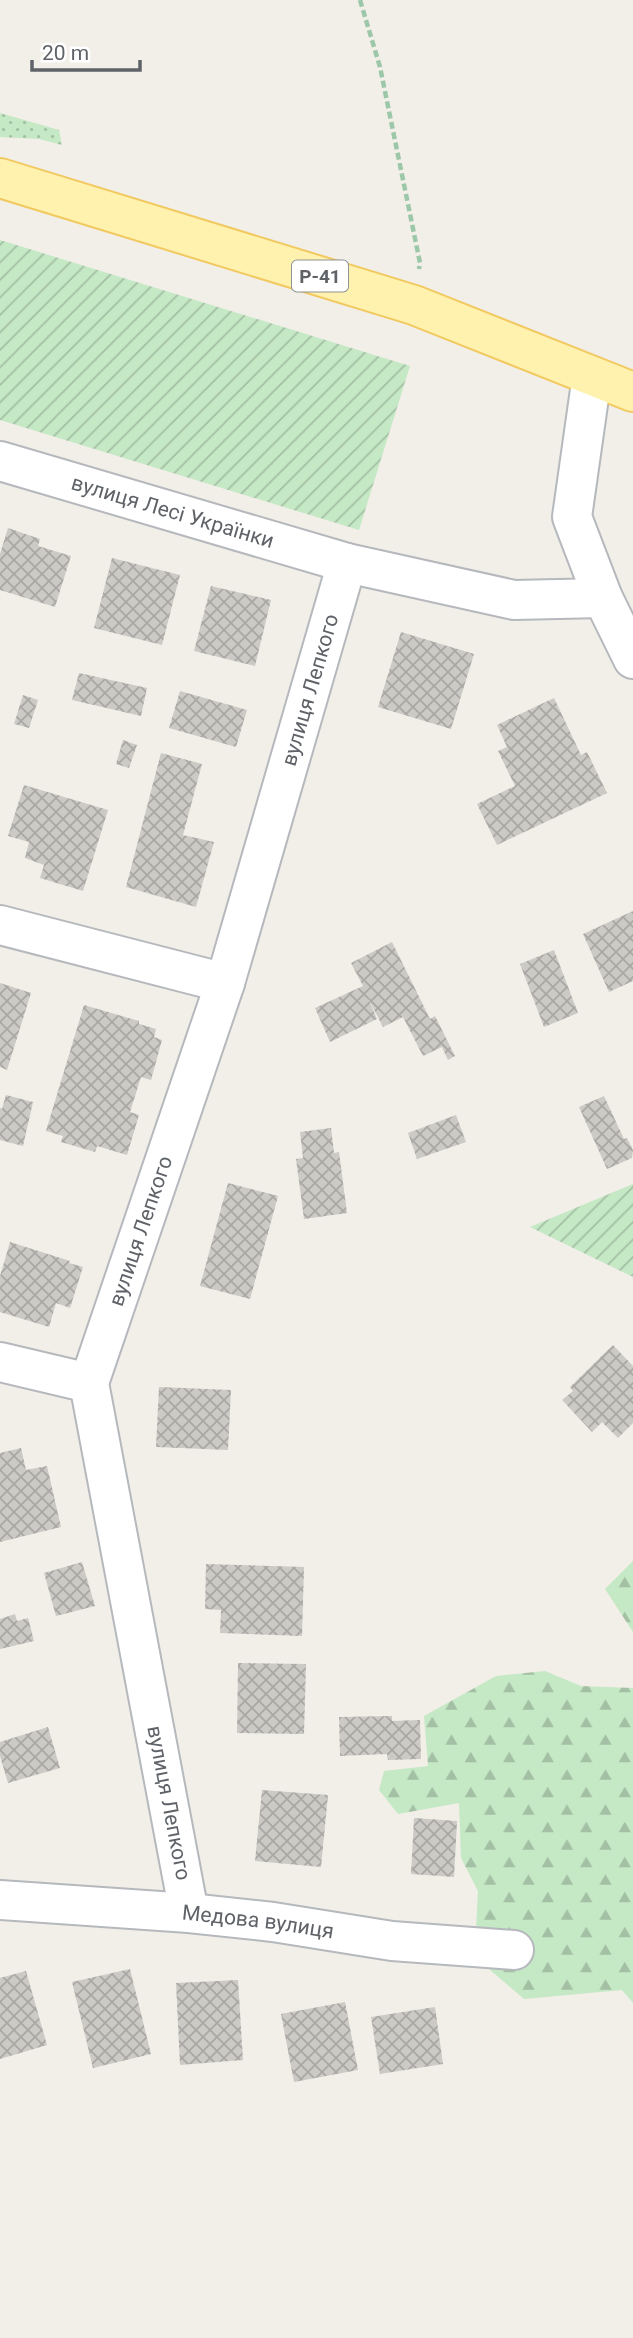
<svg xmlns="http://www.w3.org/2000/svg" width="633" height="2338" font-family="Roboto,sans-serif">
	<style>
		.grass { fill: url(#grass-dots) }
		.forest { fill: url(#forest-firs) }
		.garden { fill: url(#garden-furrows) }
		.building { fill: url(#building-cross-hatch) }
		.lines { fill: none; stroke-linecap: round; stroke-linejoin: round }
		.minor-casing { stroke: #b5b8bc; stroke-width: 42 }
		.major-casing { stroke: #f2c960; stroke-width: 42 }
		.path { stroke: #9cc7a9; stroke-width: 4.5; stroke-dasharray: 7 3.5; stroke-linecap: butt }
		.minor { stroke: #fff; stroke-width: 38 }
		.major { stroke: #fff2af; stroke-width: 38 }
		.labels { text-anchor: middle; stroke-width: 5; stroke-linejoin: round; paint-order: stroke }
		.shield { fill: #fff; stroke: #8f9295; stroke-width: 2 }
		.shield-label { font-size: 19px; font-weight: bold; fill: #5f6368 }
		.street-label { font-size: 21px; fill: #5f6368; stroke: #fff }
	</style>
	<defs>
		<pattern id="grass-dots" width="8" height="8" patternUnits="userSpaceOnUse" patternTransform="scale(1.75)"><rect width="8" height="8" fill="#c5e8c5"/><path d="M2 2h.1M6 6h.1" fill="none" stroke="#a3c0a4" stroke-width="1.8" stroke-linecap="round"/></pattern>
		<pattern id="forest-firs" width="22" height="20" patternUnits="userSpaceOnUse" patternTransform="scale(1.75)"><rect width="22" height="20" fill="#c5e8c5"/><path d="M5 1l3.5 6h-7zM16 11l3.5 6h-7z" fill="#a3c0a4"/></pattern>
		<pattern id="garden-furrows" width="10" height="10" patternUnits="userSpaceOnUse" patternTransform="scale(1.75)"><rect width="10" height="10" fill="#c5e8c5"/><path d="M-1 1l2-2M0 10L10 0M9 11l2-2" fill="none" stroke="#a3c0a4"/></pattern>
		<pattern id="building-cross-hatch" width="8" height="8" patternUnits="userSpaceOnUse" patternTransform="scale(1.75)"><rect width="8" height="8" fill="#cccac5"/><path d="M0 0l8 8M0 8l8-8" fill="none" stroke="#a9a8a4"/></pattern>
	</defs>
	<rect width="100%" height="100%" fill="#f1efe8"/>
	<polygon class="grass" points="0,113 59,130 62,145 39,139 0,137"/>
	<g class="forest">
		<polygon points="633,1561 633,1632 605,1589"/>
		<polygon points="545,1671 581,1686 633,1688 633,2003 622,1990 524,1999 489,1969 476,1929 478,1891 461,1858 459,1803 398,1814 379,1790 384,1771 428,1766 424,1716 496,1676"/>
	</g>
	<g class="garden">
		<polygon points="0,240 410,366 359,530 0,420"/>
		<polygon points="633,1184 633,1277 530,1227"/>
	</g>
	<g class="building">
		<polygon points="8,528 40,539 38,546 71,556 55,607 0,590 0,554"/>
		<polygon points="112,558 180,575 162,645 94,628"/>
		<polygon points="211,586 271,600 255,666 194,651"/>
		<polygon points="401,632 474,654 451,729 378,707"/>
		<polygon points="79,673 147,688 141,716 72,700"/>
		<polygon points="180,691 247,710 236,747 169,728"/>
		<polygon points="23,695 38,700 29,728 14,724"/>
		<polygon points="554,698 581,755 587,752 607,793 497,845 477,804 515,786 498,751 507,747 497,725"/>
		<polygon points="123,740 137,745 129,768 116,764"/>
		<polygon points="161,753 202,764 183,835 214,842 196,907 126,887"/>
		<polygon points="24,785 108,810 83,891 40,878 44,865 25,858 29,842 8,836"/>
		<polygon points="633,911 633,981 609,992 583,934"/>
		<polygon points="392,942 430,1019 435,1016 455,1056 448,1060 442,1047 423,1056 403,1017 383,1027 368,998 377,1019 330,1042 315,1008 363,986 351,963"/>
		<polygon points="554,950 578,1013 544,1027 520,964"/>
		<polygon points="0,983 31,993 7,1070 0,1067"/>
		<polygon points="84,1005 139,1021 139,1024 156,1029 154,1037 162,1040 151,1080 141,1077 130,1112 139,1115 127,1155 97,1146 95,1152 61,1142 63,1136 46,1131"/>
		<polygon points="6,1095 33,1102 23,1146 0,1140 0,1108 2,1109"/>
		<polygon points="604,1096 624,1139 627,1138 633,1150 632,1158 607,1169 579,1107"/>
		<polygon points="456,1115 466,1142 417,1159 408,1133"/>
		<polygon points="331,1128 334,1153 339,1152 347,1213 304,1219 296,1159 303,1158 300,1132"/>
		<polygon points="228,1183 278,1196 250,1299 200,1286"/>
		<polygon points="10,1242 70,1261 69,1263 83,1267 70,1308 56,1303 49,1327 0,1312 0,1276"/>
		<polygon points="613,1345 633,1366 633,1423 618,1438 602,1422 592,1432 562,1400 573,1391 570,1387"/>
		<polygon points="159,1387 231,1390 228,1450 156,1447"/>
		<polygon points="21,1448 26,1470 47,1466 61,1527 0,1542 0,1453"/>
		<polygon points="82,1562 95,1606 56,1616 44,1573"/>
		<polygon points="206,1564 304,1567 302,1636 220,1633 221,1610 205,1609"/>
		<polygon points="15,1614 17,1621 28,1618 34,1641 0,1649 0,1619"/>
		<polygon points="238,1663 306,1664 304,1734 237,1733"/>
		<polygon points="392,1716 392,1721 420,1720 421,1759 388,1760 387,1754 340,1756 339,1717"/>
		<polygon points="48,1727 60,1768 8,1783 0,1756 0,1742"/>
		<polygon points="262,1790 328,1795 321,1867 255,1861"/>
		<polygon points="414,1818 457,1821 454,1877 411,1874"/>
		<polygon points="130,1969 151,2054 93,2068 72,1982"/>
		<polygon points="26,1971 47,2045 0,2059 0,1978"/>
		<polygon points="238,1980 243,2060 180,2065 176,1983"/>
		<polygon points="345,2002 358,2070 294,2082 281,2014"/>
		<polygon points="435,2007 443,2064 380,2074 371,2017"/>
	</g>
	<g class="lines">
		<defs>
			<g id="minor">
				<polyline points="592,376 572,517 603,598 633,659"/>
				<path id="s1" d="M 0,461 L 347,563 L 514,600 L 603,598"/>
				<polyline points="0,925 225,983"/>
				<polyline points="0,1362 89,1383"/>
				<path id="s2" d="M 0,1900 L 189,1913 L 273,1922 L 392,1941 L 514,1950"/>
				<path id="s3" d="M 189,1913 L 89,1383 L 225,983 L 347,563"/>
			</g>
			<polyline id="major" points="0,178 414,305 633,392"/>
		</defs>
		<use href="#minor" class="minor-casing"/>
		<use href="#major" class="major-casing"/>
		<polyline class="path" points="360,0 380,67 420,263 419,269"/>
		<use href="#minor" class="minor"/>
		<use href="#major" class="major"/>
	</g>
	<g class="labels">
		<rect class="shield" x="292" y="260.5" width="56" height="31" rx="5"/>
		<g class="shield-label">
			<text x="320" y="283">Р-41</text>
		</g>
		<g class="street-label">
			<text dy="7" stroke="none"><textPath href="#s1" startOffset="180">вулиця Лесі Українки</textPath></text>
			<text dy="7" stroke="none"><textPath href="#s3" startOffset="1267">вулиця Лепкого</textPath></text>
			<text dy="7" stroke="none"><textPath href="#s3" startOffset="700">вулиця Лепкого</textPath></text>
			<text transform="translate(169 1803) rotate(79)" y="7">вулиця Лепкого</text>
			<text dy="7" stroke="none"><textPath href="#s2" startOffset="259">Медова вулиця</textPath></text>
		</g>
	</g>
	<path d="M32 60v10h108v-10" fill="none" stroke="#5f6368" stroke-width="3.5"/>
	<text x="42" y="60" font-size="21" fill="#5f6368" stroke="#ffffff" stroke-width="5" paint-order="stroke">20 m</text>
</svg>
